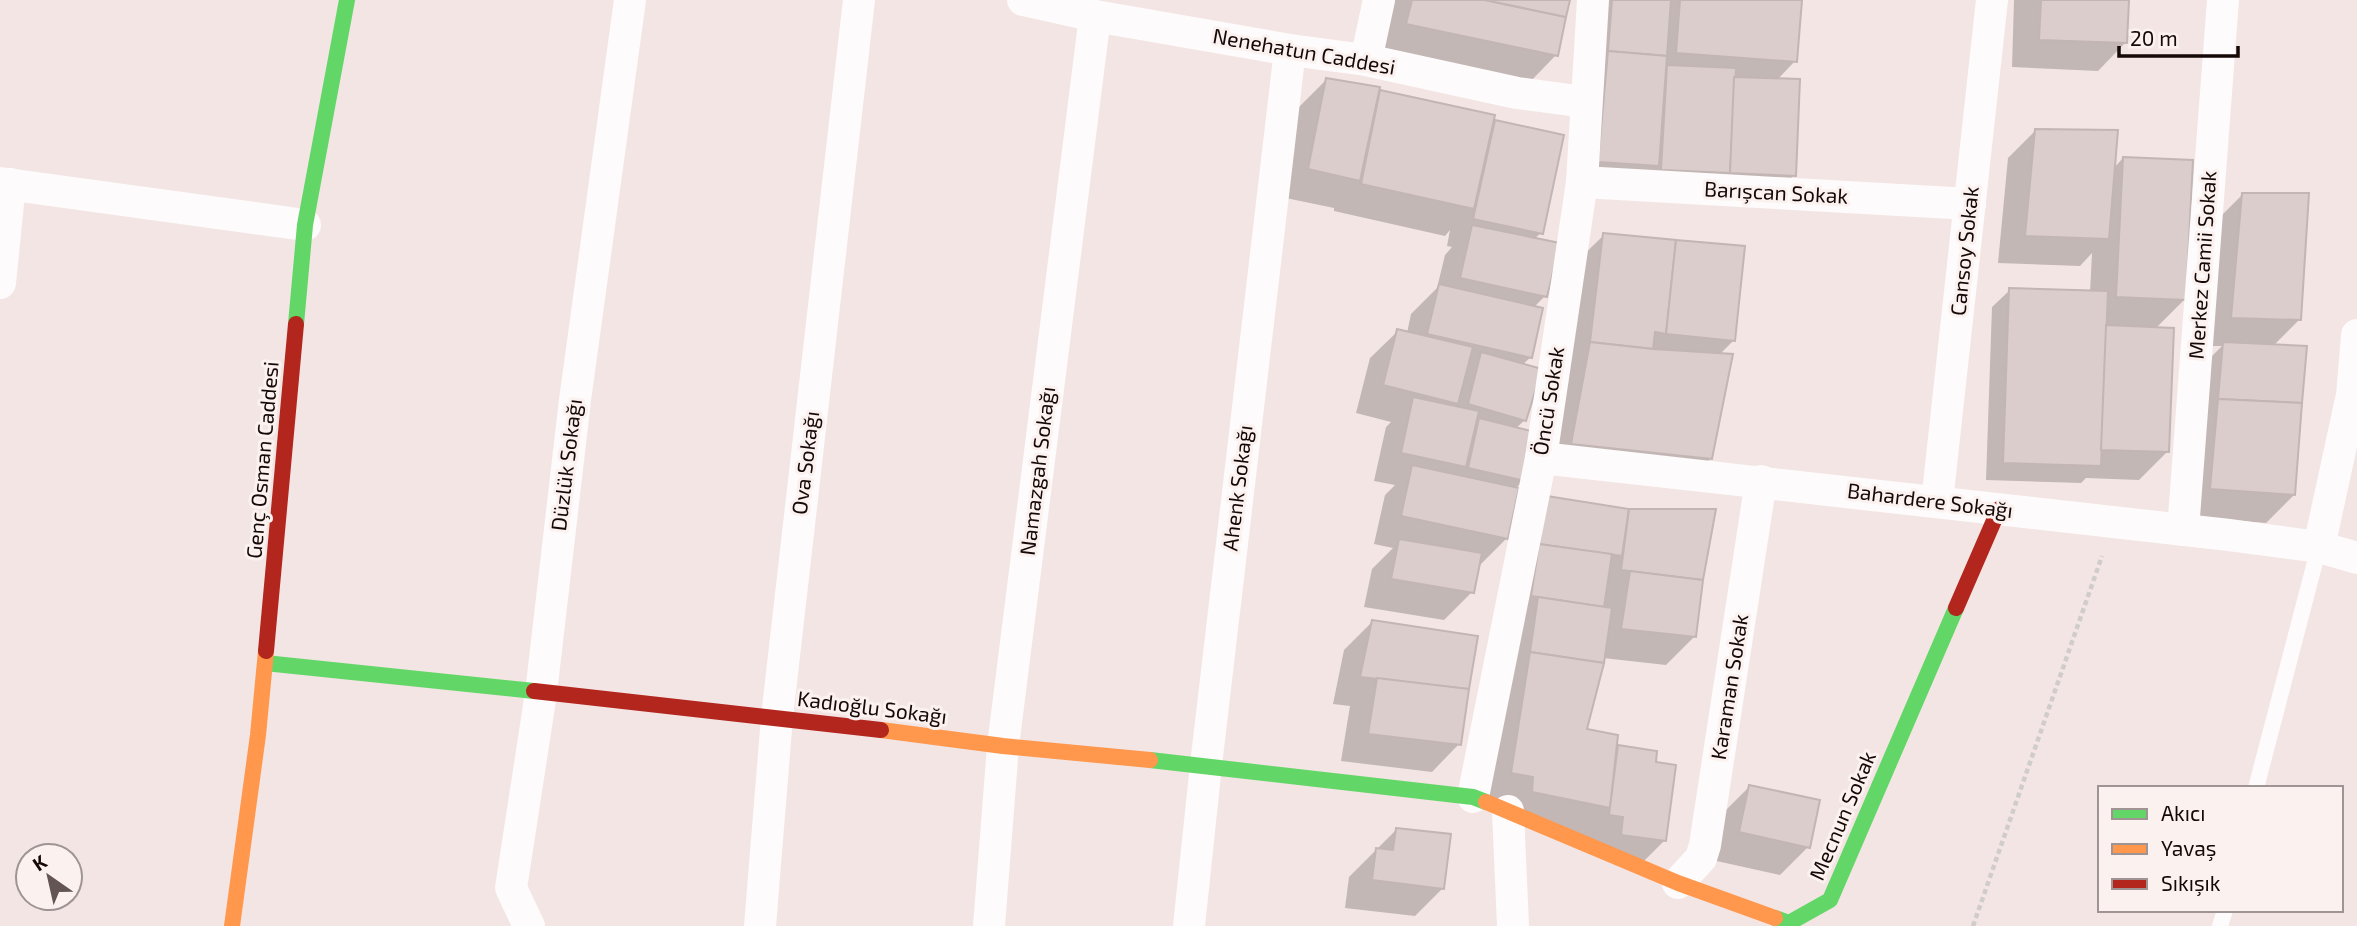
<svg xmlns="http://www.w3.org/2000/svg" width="2357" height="926" font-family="'Exo 2',sans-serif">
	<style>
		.shadow { fill: #0003 }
		.building { fill: #dbcdcb; stroke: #c2b5b3; stroke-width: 2 }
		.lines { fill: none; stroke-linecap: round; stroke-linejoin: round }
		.path { stroke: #d0cccb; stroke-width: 4.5; stroke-dasharray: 5 3.5; stroke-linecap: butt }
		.lane { stroke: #fdfbfb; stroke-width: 16 }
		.street { stroke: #fdfbfb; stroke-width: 32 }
		.fast { stroke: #63d668; stroke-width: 16 }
		.slow { stroke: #ff974d; stroke-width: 16 }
		.jam { stroke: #b3261e; stroke-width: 16 }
		.labels { text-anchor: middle; stroke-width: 6; stroke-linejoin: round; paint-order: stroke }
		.street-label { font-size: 21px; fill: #150807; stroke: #fbf2f0 }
	</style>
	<rect width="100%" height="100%" fill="#f3e5e3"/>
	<g class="shadow">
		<polygon points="1390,0 1569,0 1556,55 1529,83 1380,52"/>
		<polygon points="1587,0 1800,0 1795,61 1777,80 1794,175 1766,203 1571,189"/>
		<polygon points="2014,0 2127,0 2125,43 2098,71 2012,67"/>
		<polygon points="1327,79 1493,117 1490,128 1496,122 1541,233 1534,239 1545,296 1534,307 1531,357 1522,365 1525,420 1515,429 1524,480 1515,489 1507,538 1479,566 1472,592 1444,620 1364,607 1372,569 1393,548 1374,544 1385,495 1395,485 1374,481 1386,427 1391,422 1356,413 1370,358 1398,331 1407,333 1411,314 1437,288 1445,255 1452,247 1447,246 1450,230 1445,236 1334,211 1334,208 1281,197 1299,107"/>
		<polygon points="2036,130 2113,169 2123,158 2184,300 2155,329 2167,452 2139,480 2086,478 2081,483 1986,480 1992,307 2010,290 2090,293 2092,253 2080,266 1998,263 2008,158"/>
		<polygon points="2243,194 2300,319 2273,346 2294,495 2266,523 2183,516 2196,372 2222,346 2204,346 2215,222"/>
		<polygon points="1604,235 1734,340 1719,355 1711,458 1683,486 1544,472 1576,262"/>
		<polygon points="1548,498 1629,510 1701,579 1694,637 1666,665 1603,658 1584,731 1616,747 1655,752 1654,763 1664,841 1636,869 1484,801"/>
		<polygon points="1372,622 1459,744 1432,772 1341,761 1350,706 1333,704 1344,650"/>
		<polygon points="1750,786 1808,847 1780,875 1712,860 1722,814"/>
		<polygon points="1396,830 1443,888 1415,916 1345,908 1349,877"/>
	</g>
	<g class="building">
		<polygon points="1412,0 1485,0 1566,17 1558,56 1406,24"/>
		<polygon points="1485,0 1570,0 1566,17"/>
		<polygon points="1612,0 1671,0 1667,56 1608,51"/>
		<polygon points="1680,0 1802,0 1797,62 1676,53"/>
		<polygon points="2041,0 2129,0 2127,43 2039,40"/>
		<polygon points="1608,51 1667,56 1659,166 1598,162"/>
		<polygon points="1667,65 1736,68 1730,173 1661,170"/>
		<polygon points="1734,77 1800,79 1796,176 1730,173"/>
		<polygon points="1326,78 1380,87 1360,181 1308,169"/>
		<polygon points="1380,90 1495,115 1474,209 1361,184"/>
		<polygon points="1495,120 1564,135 1543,234 1473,219"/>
		<polygon points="2035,129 2118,130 2109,239 2025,236"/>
		<polygon points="2123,157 2193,160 2186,300 2116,297"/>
		<polygon points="2242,193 2309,193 2301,320 2231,318"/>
		<polygon points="1472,225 1560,243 1547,297 1460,278"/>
		<polygon points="1603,233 1676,240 1666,334 1655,332 1653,349 1590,342"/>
		<polygon points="1676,240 1745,246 1735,341 1666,334"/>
		<polygon points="1439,284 1543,308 1532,358 1427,334"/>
		<polygon points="2009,288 2108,291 2101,466 2003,463"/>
		<polygon points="2106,325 2174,328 2169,452 2101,450"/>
		<polygon points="1397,329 1473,347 1458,404 1383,385"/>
		<polygon points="1590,342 1653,349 1733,354 1712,459 1571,444"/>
		<polygon points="2223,342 2307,346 2302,403 2218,399"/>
		<polygon points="1481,352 1542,369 1526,421 1468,404"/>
		<polygon points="1413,397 1479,411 1466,467 1401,453"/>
		<polygon points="2218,399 2302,403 2295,495 2210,489"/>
		<polygon points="1479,418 1535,432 1525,481 1468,468"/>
		<polygon points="1412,465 1519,488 1508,539 1401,516"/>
		<polygon points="1547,496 1629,509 1622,556 1539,544"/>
		<polygon points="1629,509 1716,509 1703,580 1621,570"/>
		<polygon points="1399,539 1482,553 1474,593 1391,579"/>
		<polygon points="1539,544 1612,554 1604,607 1531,596"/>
		<polygon points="1630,571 1703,580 1696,637 1621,629"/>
		<polygon points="1538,597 1612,608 1604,663 1530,652"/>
		<polygon points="1372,620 1478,636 1469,689 1360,677"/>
		<polygon points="1530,652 1604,663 1587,729 1618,735 1610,808 1532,792 1533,777 1511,773"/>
		<polygon points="1377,678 1469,689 1461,745 1368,734"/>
		<polygon points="1618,745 1657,751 1656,762 1676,765 1666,841 1621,835 1623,817 1609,815"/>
		<polygon points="1749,785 1820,800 1810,848 1739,832"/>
		<polygon points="1396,828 1451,834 1444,889 1372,880 1376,848 1393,850"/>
	</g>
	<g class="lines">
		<polyline class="path" points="1973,926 2102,556"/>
		<g class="lane">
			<polyline points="2256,788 2319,547"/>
			<polyline points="2220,926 2225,910"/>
		</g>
		<g class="street">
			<polyline points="1023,0 1095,16 1290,50 1366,60 1517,93 1585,102"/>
			<polyline points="1366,60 1379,0"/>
			<polyline points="1582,182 1970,204"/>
			<polyline points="0,183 305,225"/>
			<polyline points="0,283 10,184"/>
			<polyline points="1541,458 2229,535 2319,547 2357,558"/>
			<polyline points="1937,502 1992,0"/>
			<polyline points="2183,530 2223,0"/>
			<polyline points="2319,547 2352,395 2357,335"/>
			<polyline points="1473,797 1541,458 1582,182 1593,0"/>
			<polyline points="1508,811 1513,926"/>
			<polyline points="1678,883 1701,858 1705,845 1761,481"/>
			<polyline points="529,926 511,888 541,693 575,400 630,0"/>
			<polyline points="760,926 777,717 859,0"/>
			<polyline points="989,926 1003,746 1095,16"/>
			<polyline points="1189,926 1206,765 1290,50"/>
		</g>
		<g class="fast">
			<polyline points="296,324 305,225 347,0"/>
			<polyline points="265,663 534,691"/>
			<polyline points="1150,760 1473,797 1486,802"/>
			<polyline points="1775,918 1789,923 1830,900 1956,608"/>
		</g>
		<g class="slow">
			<polyline points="881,730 1003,746 1150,760"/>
			<polyline points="1486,802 1678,883 1775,918"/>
			<polyline points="232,926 258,735 266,651"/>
		</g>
		<g class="jam">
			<polyline points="1956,608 1999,509"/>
			<polyline points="266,651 296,324"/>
			<polyline points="534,691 881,730"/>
		</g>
	</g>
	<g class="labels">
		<g class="street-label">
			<text transform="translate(1304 52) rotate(10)" y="7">Nenehatun Caddesi</text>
			<text transform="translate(1776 193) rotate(3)" y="7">Barışcan Sokak</text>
			<text transform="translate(1965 251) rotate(-84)" y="7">Cansoy Sokak</text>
			<text transform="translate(2203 265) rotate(-86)" y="7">Merkez Camii Sokak</text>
			<text transform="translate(1549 401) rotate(-81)" y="7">Öncü Sokak</text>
			<text transform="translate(263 460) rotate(-85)" y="7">Genç Osman Caddesi</text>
			<text transform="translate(806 463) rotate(-83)" y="7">Ova Sokağı</text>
			<text transform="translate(567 465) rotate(-83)" y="7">Düzlük Sokağı</text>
			<text transform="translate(1038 471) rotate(-83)" y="7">Namazgah Sokağı</text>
			<text transform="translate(1238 488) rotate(-83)" y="7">Ahenk Sokağı</text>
			<text transform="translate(1930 501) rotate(7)" y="7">Bahardere Sokağı</text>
			<text transform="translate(1730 687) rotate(-81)" y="7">Karaman Sokak</text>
			<text transform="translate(872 708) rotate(7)" y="7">Kadıoğlu Sokağı</text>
			<text transform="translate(1843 816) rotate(-67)" y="7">Mecnun Sokak</text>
		</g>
	</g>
	<rect x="2098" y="786" width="245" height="126" fill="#fbf2f0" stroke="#9f9493" stroke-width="2"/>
	<rect x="2112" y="809" width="35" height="10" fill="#63d668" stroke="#9f9493" stroke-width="2"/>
	<text x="2161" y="821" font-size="21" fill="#150807">Akıcı</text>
	<rect x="2112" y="844" width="35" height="10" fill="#ff974d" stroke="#9f9493" stroke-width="2"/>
	<text x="2161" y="856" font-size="21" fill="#150807">Yavaş</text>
	<rect x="2112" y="879" width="35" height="10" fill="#b3261e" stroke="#9f9493" stroke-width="2"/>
	<text x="2161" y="891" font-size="21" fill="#150807">Sıkışık</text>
	<g transform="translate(49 877) rotate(326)"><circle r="33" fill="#fbf2f0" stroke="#9f9493" stroke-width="2"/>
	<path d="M0-5L12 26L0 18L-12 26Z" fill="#635554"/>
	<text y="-10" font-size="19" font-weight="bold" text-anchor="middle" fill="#150807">K</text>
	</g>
	<path d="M2119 46v10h119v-10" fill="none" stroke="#150807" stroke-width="3.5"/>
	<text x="2130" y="46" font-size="21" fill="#150807" stroke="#fbf2f0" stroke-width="5" paint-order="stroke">20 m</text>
</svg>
